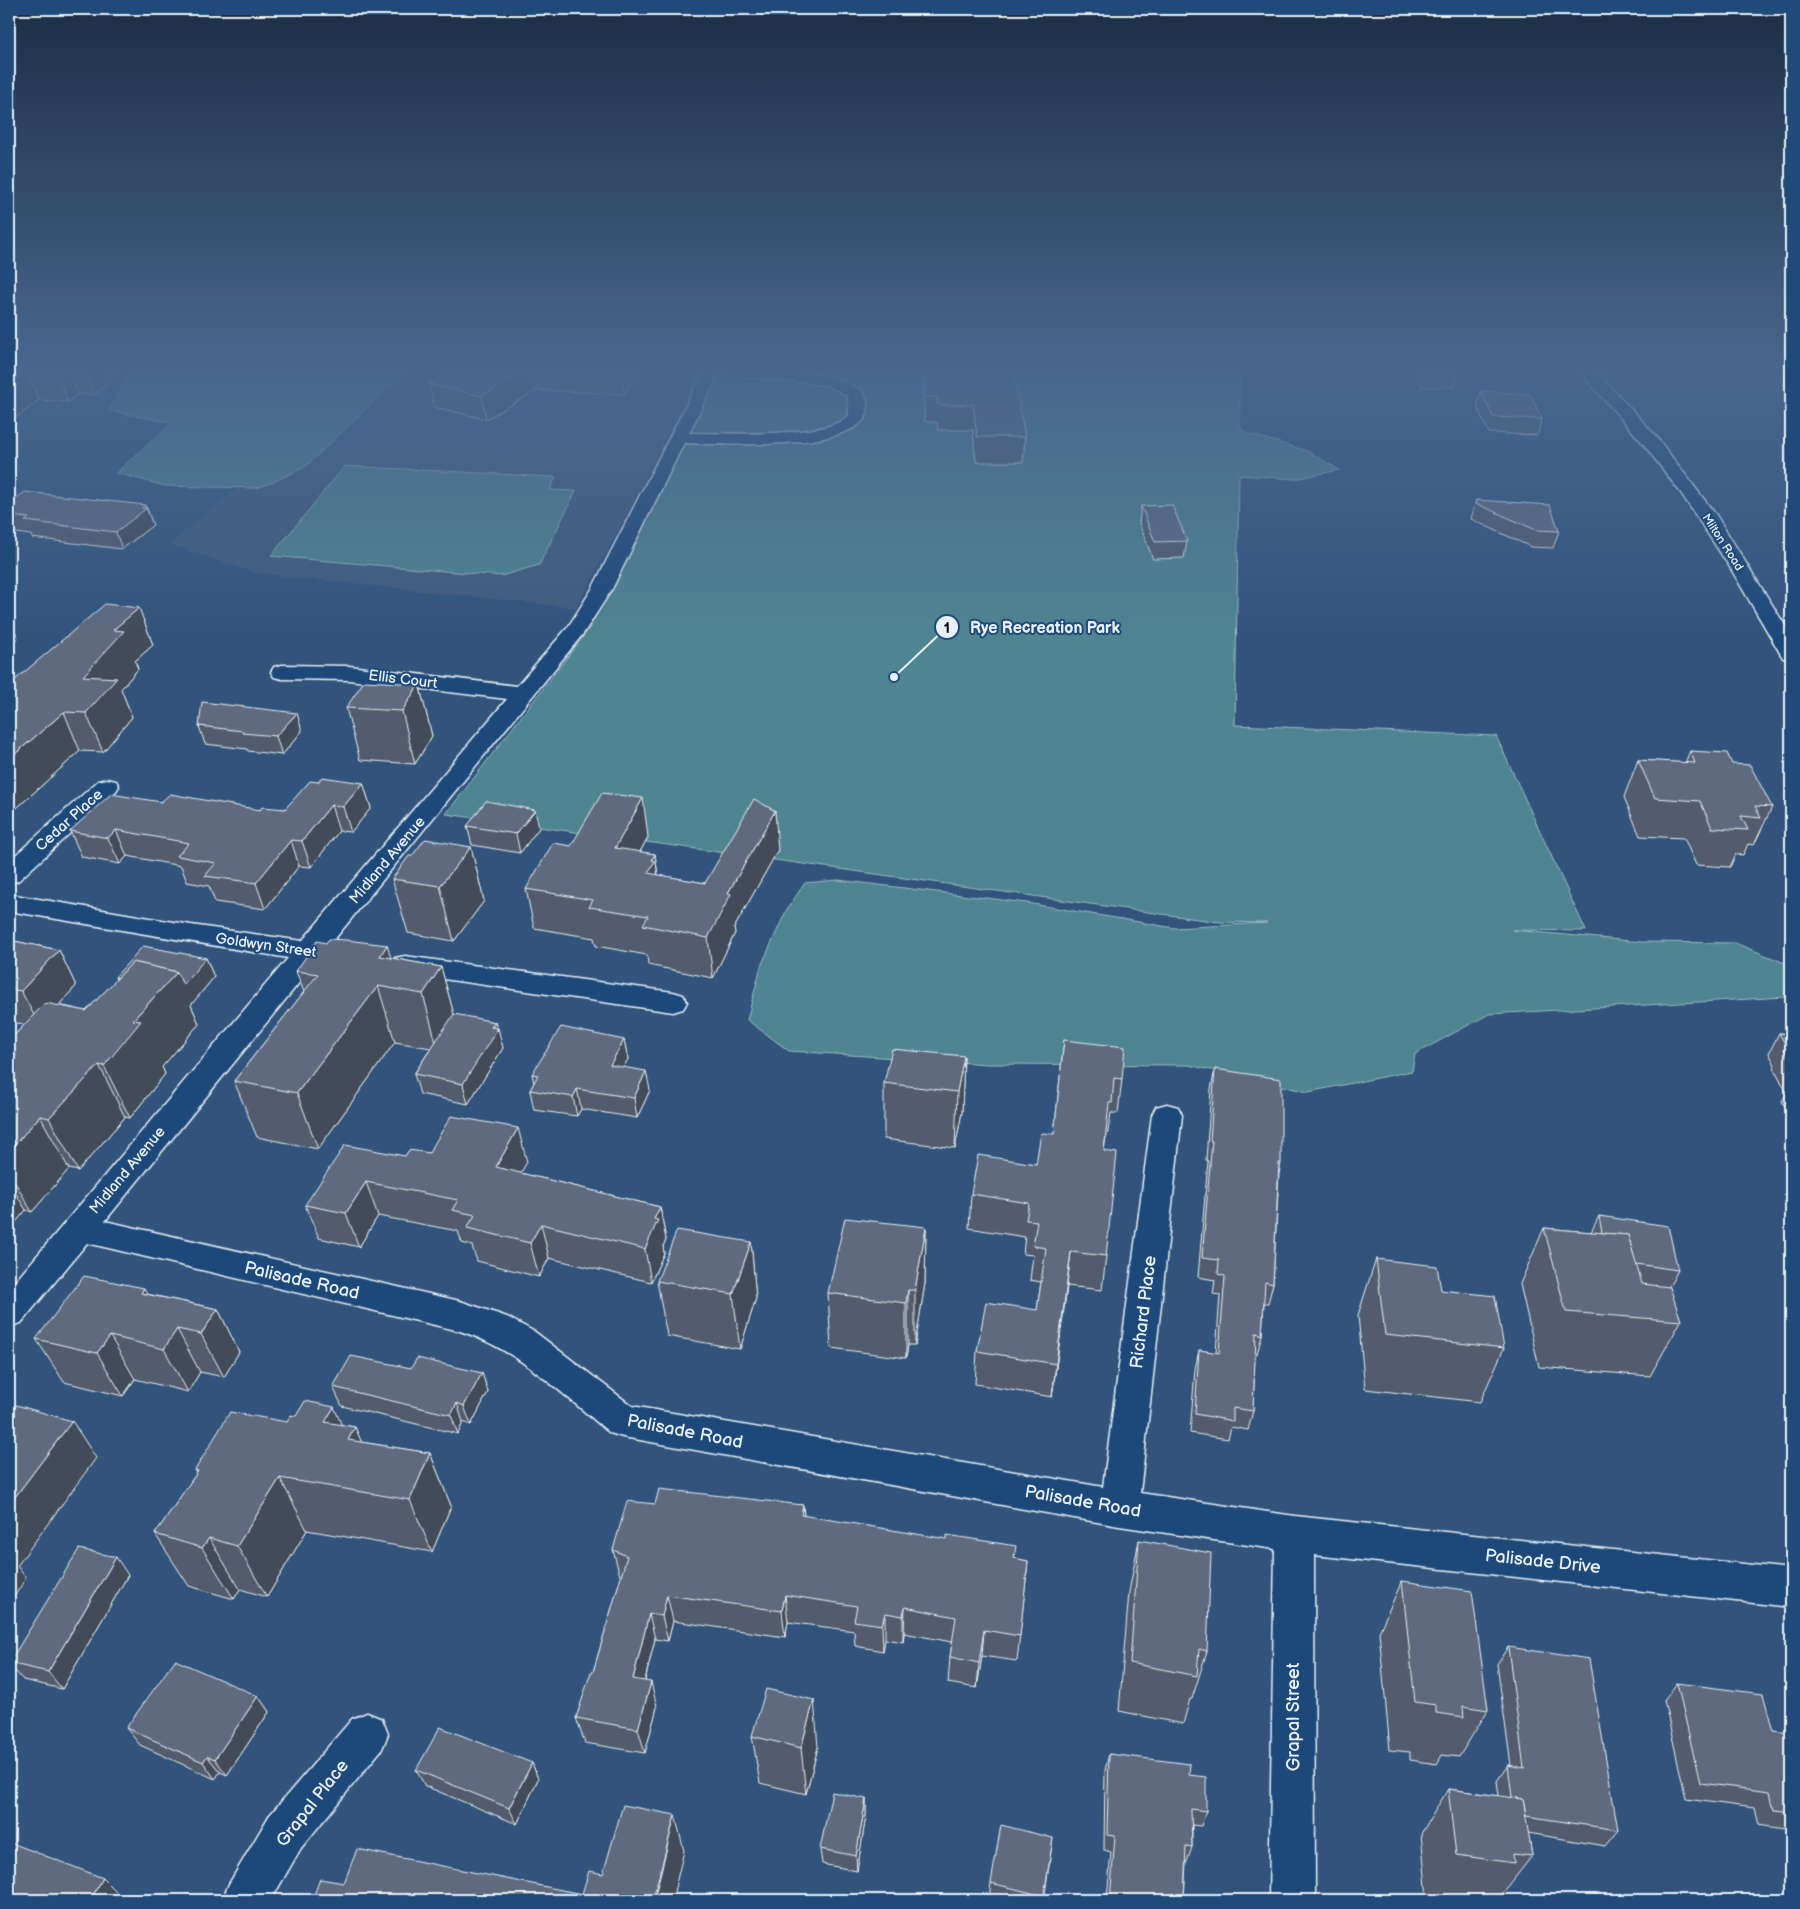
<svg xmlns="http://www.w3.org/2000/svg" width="1800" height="1909" font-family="'Balsamiq Sans',sans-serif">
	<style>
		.built { fill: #405b7d }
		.green { fill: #508491; stroke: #9cbac4 }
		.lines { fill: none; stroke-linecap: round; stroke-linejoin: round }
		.minor-casing { stroke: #e8f1f8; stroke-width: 3 }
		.minor { fill: #1f4a7a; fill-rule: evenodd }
		.wall { fill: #525c6d; stroke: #e8f1f8 }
		.shaded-wall { fill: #424b59; stroke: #e8f1f8 }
		.building { fill: #5f6b7f; stroke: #e8f1f8 }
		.labels { text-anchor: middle; stroke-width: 4; stroke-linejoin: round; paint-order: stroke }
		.far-street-label { font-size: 12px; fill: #e8f1f8; stroke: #1f4a7a }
		.street-label { font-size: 15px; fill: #e8f1f8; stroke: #1f4a7a }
		.near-street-label { font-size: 18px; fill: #e8f1f8; stroke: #1f4a7a }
		.leader { fill: none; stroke: #e8f1f8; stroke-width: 2 }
		.callout-dot { fill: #e8f1f8; stroke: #1f4a7a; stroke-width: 2 }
		.mark-label { font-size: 15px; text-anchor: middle; font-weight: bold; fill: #111 }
		.callout-label { font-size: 16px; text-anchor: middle; font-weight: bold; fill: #e8f1f8; stroke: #1f4a7a; stroke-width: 4; stroke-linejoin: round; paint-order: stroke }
	</style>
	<rect width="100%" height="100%" fill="#32547c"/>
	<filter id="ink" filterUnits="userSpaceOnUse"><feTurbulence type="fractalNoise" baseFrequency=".02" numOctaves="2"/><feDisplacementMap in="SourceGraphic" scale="10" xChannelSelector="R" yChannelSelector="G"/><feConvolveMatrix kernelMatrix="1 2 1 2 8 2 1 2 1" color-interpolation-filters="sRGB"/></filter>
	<g filter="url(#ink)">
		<polygon class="built" points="384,370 705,370 576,608 255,573 169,544"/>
		<g class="green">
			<polygon points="137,370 407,370 305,467 273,482 256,488 165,486 116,473 172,423 109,411 127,379"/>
			<polygon points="722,370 1240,370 1240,427 1246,433 1307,451 1339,470 1295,479 1239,475 1235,725 1496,736 1586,931 1512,930 1641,942 1735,943 1790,965 1785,997 1489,1014 1415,1054 1412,1071 1308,1092 1189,1065 988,1064 789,1051 747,1020 761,966 787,909 805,883 838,880 1027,903 1174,928 1267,923 1219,922 446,814 589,629"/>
			<polygon points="345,466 556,477 550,490 576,491 539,565 501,576 271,556"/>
		</g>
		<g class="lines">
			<defs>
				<g id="minor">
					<path d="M 704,370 L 720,370 L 689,433 C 721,433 830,439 849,415 L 848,396 L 826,385 L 728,375 L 720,370 L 776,370 L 829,376 L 861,390 C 906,456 711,444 684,443 L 612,589 L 583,634 L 329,946 L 336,947 L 340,954 L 336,961 L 326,963 L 316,962 L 105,1221 L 460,1301 L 507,1317 L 535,1332 L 632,1406 L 1103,1487 L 1152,1115 L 1156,1107 L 1167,1104 L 1178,1107 L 1182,1115 L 1140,1493 L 1295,1516 L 1791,1569 L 1791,1607 L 1314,1555 L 1315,1900 L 1269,1900 L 1275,1549 L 1119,1526 L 623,1437 L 610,1433 C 563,1395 518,1349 460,1331 L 87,1243 L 21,1323 L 9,1327 L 9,1289 L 288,958 L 9,911 L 9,894 L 191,925 L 302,941 L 507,699 L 349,680 L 282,679 L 274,677 L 271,672 L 274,667 L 282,665 L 349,666 L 517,686 L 568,627 L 592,589 Z"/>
					<polygon points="1578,370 1595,370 1654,434 1716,515 1791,635 1791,659 1783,658 1780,653 1731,569 1681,493 1642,442"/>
					<polygon points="107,779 116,781 119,786 116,791 18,881 9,883 9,861 98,781"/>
					<polygon points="405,956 673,992 683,995 687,1002 683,1009 673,1012 395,972 391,965 395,958"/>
					<polygon points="367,1713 382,1719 388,1734 382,1749 301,1848 271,1900 222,1900 229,1884 269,1816 352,1719"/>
				</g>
			</defs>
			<use href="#minor" class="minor-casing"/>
			<use href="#minor" class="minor"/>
		</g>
		<g class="wall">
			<polygon points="9,370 125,370 94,395 78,394 68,402 39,400 9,423"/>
			<polygon points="455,370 639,370 624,394 537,390 486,419 434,407 429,384"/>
			<polygon points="923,370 1025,437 1023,462 976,462 973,430 938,430 937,422 925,422 923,394"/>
			<polygon points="1414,370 1458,370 1459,372 1455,387 1422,387"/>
			<polygon points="1481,391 1542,419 1537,435 1489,433 1477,407"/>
			<polygon points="1476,500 1559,531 1553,548 1531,547 1471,519"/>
			<polygon points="9,503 147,508 153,525 122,549 32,538 31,535 9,532"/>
			<polygon points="1141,506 1187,541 1184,558 1153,559 1139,523"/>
			<polygon points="139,608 153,645 135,661 138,669 121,689 132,717 103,752 80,751 9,815 9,685"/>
			<polygon points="419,684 432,736 415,764 360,760 346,708"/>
			<polygon points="199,726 302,731 282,755 248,751 247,749 205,744"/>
			<polygon points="1690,751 1732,764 1772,807 1754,845 1748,844 1743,855 1736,854 1730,867 1696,865 1684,838 1640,836 1624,797 1638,760 1685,763"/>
			<polygon points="318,782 363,783 371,808 351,832 339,831 311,867 299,866 265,909 215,902 209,886 187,882 181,866 127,856 120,864 82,857 70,831 161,802 260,810 285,809"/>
			<polygon points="467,826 539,828 520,853 472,845"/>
			<polygon points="648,837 640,852 655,854 658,875 705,883 778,850 734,928 735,933 713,978 648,965 647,955 596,946 594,938 534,928 526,889 571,846"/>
			<polygon points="471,847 484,901 454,941 408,933 392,879 412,856"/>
			<polygon points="9,940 59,950 76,986 59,1005 86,1011 116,980 115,977 206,958 214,977 191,1005 199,1024 162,1067 165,1074 130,1118 125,1117 78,1171 69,1169 32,1212 26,1210 9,1230 9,1041 25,1024 9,1022"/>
			<polygon points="391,958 441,967 454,1015 495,1022 503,1048 468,1104 420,1094 414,1074 431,1048 395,1042 318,1149 257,1137 234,1081 304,992 296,971"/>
			<polygon points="1779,1033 1791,1034 1791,1119 1782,1101 1787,1093 1774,1068 1775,1065 1769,1053"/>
			<polygon points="624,1040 628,1059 623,1067 650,1090 637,1118 581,1109 577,1116 534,1110 530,1090 534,1083 532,1074"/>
			<polygon points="1064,1040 1122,1079 1118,1113 1111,1113 1107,1137 1106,1137 1104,1151 1106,1256 1102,1290 1067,1286 1052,1397 975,1384 977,1351 1037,1310 1041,1282 1030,1280 1033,1255 1023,1254 1025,1237 969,1228 971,1194 1036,1164 1054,1134"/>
			<polygon points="964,1056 962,1112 955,1148 884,1139 884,1083"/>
			<polygon points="1215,1069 1281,1163 1279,1174 1273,1284 1268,1303 1264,1303 1262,1335 1257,1354 1255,1354 1253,1411 1248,1430 1231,1427 1228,1439 1190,1433 1195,1369 1199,1350 1216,1353 1220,1295 1213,1294 1215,1280 1198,1277 1208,1161 1206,1160 1211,1089"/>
			<polygon points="429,1153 527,1162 520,1173 660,1207 666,1240 663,1246 664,1253 651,1282 549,1258 539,1277 477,1261 472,1246 462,1243 458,1231 378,1216 359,1247 319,1238 305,1205 405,1156"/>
			<polygon points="1599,1216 1678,1270 1669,1287 1681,1321 1650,1376 1539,1367 1520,1284 1544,1228 1591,1232"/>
			<polygon points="926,1227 925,1283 915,1345 908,1345 906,1358 831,1348 828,1293"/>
			<polygon points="751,1242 756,1298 740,1349 667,1336 657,1281"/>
			<polygon points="1376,1259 1441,1290 1504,1348 1480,1402 1365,1389 1358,1315"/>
			<polygon points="147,1294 218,1309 239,1352 224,1377 200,1372 188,1392 135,1379 123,1396 64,1382 36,1339"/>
			<polygon points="411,1368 482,1373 488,1392 471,1425 463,1422 458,1434 342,1406 333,1387"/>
			<polygon points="287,1422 342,1425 355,1427 361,1442 430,1453 451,1506 432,1552 307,1530 267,1597 240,1589 234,1599 189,1586 155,1534 197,1473 195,1470"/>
			<polygon points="655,1504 803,1505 804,1516 1028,1561 1017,1661 982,1656 977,1688 948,1683 950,1657 952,1642 904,1633 903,1642 885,1639 883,1651 855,1646 854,1631 788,1622 785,1637 673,1621 668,1641 655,1639 645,1681 657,1707 645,1753 585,1743 576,1718 593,1672 621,1577 620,1576 613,1550"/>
			<polygon points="1139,1540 1207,1651 1192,1699 1190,1699 1183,1724 1119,1711 1129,1592"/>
			<polygon points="128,1575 62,1689 23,1680 9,1664 9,1662"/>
			<polygon points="1402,1581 1488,1710 1459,1757 1442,1755 1437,1764 1410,1760 1410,1752 1390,1750 1379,1632"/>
			<polygon points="1508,1647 1618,1830 1605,1846 1528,1833 1532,1856 1499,1898 1488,1897 1486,1900 1444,1900 1427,1898 1421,1834 1448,1789 1499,1796 1497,1781 1508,1765 1511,1766 1497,1664"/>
			<polygon points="1677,1683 1773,1731 1791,1738 1791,1830 1759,1825 1755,1808 1686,1799 1664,1700"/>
			<polygon points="258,1696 269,1712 227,1775 220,1772 215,1779 140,1745 126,1728"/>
			<polygon points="752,1736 818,1747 806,1794 760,1783"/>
			<polygon points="1109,1754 1189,1775 1206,1811 1201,1826 1192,1825 1192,1847 1187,1862 1186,1862 1184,1900 1107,1900 1111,1852 1104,1850 1105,1770"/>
			<polygon points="532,1763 538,1779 517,1824 425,1786 416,1770"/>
			<polygon points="866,1799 866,1815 857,1871 822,1864 820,1849"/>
			<polygon points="1053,1838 1044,1900 999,1900 989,1898 991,1883"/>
		</g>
		<g class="shaded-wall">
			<polygon points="28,370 39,400 9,423 9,384"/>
			<polygon points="59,370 69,370 78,394 68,402 57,372"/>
			<polygon points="85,370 125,370 94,395"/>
			<polygon points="528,370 534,370 537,390 486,419 482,396"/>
			<polygon points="622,370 639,370 624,394 621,372"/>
			<polygon points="145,505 153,525 122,549 116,532"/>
			<polygon points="139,608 153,645 135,661 138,669 121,689 132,717 103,752 86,713 83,676 113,630"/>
			<polygon points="10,620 18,638 9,645 9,621"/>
			<polygon points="419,684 432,736 415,764 402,711"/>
			<polygon points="64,712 80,751 9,815 9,759"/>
			<polygon points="297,713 302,731 282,755 276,736"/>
			<polygon points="363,783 371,808 351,832 343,807"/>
			<polygon points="643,798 648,837 621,887 615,848"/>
			<polygon points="331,805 339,831 311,867 302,841"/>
			<polygon points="535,810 539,828 520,853 516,834"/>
			<polygon points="775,811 778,850 734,928 735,933 713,978 708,938 728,893"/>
			<polygon points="116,830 127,856 120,864 108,838"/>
			<polygon points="291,840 299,866 265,909 256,883"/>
			<polygon points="471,847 484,901 454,941 440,886"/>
			<polygon points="655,854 660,894 648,873 652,860"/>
			<polygon points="387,945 400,990 380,956"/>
			<polygon points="59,950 76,986 40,1026 21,991"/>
			<polygon points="206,958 214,977 191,1005 199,1024 162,1067 165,1074 130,1118 104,1066 133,1020 177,972"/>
			<polygon points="441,967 456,1022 438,1050 423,994"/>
			<polygon points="378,986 395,1042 318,1149 297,1093"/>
			<polygon points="495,1022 497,1031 498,1028 503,1048 468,1104 463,1084"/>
			<polygon points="624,1040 628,1059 614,1085 610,1065"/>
			<polygon points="964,1056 962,1112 955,1148 957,1092"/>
			<polygon points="99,1065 125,1117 78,1171 49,1118"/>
			<polygon points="646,1071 650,1090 637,1118 634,1098"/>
			<polygon points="577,1089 581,1109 577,1116 573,1097"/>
			<polygon points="40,1116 69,1169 32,1212 9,1172 9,1151"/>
			<polygon points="518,1128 527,1162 505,1201 496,1167"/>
			<polygon points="9,1182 26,1210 9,1230"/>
			<polygon points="366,1182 378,1216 359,1247 346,1213"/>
			<polygon points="660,1207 666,1240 663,1246 664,1253 651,1282 645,1249 654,1219"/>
			<polygon points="541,1224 549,1258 539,1277 530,1243"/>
			<polygon points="926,1227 925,1283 915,1345 915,1290"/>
			<polygon points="751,1242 756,1298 740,1349 733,1294"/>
			<polygon points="1071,1252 1067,1286 1052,1397 1056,1364"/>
			<polygon points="144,1288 168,1332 141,1293"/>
			<polygon points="908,1290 908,1345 906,1358 906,1303"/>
			<polygon points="218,1309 239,1352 224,1377 201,1334"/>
			<polygon points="177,1329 200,1372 188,1392 164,1349"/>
			<polygon points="110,1336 135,1379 123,1396 97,1353"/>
			<polygon points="482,1373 488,1392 471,1425 464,1406"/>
			<polygon points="457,1403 463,1422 458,1434 451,1415"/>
			<polygon points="334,1407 348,1440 355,1427 378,1480 325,1422"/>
			<polygon points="72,1421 96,1458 17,1566 26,1578 9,1605 9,1505"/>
			<polygon points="430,1453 451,1506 432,1552 410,1500"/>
			<polygon points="280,1478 307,1530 267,1597 237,1546"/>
			<polygon points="803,1505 805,1532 801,1515"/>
			<polygon points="209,1538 240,1589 234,1599 202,1548"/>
			<polygon points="116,1557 128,1575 62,1689 48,1672"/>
			<polygon points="667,1595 673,1621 668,1641 662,1616"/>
			<polygon points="785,1595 788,1622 785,1637 782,1611"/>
			<polygon points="905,1607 904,1633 903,1642 903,1616"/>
			<polygon points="885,1613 885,1639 883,1651 882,1625"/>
			<polygon points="649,1614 655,1639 639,1704 633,1679"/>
			<polygon points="984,1630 982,1656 977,1688 979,1663"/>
			<polygon points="651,1682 657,1707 645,1753 638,1729"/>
			<polygon points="258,1696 269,1712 227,1775 215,1759"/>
			<polygon points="814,1700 818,1747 806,1794 801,1748"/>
			<polygon points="207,1756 220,1772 215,1779 203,1762"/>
			<polygon points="532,1763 538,1779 517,1824 509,1808"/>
			<polygon points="866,1799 866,1815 857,1871 856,1856"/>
			<polygon points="675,1815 684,1851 672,1900 654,1900"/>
			<polygon points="103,1878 118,1893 114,1900 90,1900"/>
		</g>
		<g class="building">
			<polygon points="9,370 28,370 9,384"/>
			<polygon points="30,370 59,370 57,372"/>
			<polygon points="455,370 528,370 482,396 429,384"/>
			<polygon points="594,370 622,370 621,372"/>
			<polygon points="923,370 1013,370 1025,437 977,437 973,405 938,405 937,397 925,397"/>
			<polygon points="1424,370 1458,370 1459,372 1425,372"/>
			<polygon points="1481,391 1530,394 1542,419 1493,417"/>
			<polygon points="25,492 145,505 142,508 147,508 116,532 25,521 29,518 9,516 9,503"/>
			<polygon points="1476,500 1550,505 1559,531 1536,530 1475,503"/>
			<polygon points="1172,505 1187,541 1155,542 1141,506"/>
			<polygon points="105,604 139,608 113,630 124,631 83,676 117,678 86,713 64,712 9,759 9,690 12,688 9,687 9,685"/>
			<polygon points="364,681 419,684 402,711 346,708"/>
			<polygon points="202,702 297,713 276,736 242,733 243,731 199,726"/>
			<polygon points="1690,751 1727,753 1732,764 1750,765 1772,807 1755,806 1761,818 1741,816 1748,830 1712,828 1700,801 1655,798 1638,760 1695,763"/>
			<polygon points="322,777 363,783 343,807 331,805 302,841 291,840 256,883 205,876 216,863 177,856 189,843 116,830 108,838 70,831 111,794 161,802 170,794 260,810 262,807 285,809 310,781 318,782"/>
			<polygon points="602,793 643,798 615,848 655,854 652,860 655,861 648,873 705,883 754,799 775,811 728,893 731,894 708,938 643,925 648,916 589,907 593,900 526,889 553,843 571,846"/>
			<polygon points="486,801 535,810 516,834 467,826"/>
			<polygon points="425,839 471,847 440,886 392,879 409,856 412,856"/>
			<polygon points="329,939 346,940 387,945 380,956 441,967 423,994 378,986 297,1093 234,1081 318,974 296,971 317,941 326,943"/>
			<polygon points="9,940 59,950 21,991 9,989"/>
			<polygon points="143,946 206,958 183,985 177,972 133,962 118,978 115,977"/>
			<polygon points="133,962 177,972 133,1020 141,1021 104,1066 99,1065 49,1118 40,1116 9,1151 9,1063 16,1055 9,1054 9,1041 45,1003 86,1011"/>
			<polygon points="454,1014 495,1022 491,1027 498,1028 463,1084 414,1074"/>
			<polygon points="561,1027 624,1040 610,1065 646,1071 634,1098 577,1089 573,1097 530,1090 538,1075 532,1074"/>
			<polygon points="1779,1033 1791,1034 1791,1061 1784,1049 1788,1049"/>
			<polygon points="1064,1040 1125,1047 1122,1079 1114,1078 1112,1103 1109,1103 1104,1151 1117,1153 1106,1256 1071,1252 1056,1364 977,1351 986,1302 1037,1310 1046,1248 1033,1246 1037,1221 1026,1220 1029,1203 971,1194 978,1155 1036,1164 1041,1133 1054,1134"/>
			<polygon points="892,1049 964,1056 957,1092 884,1083"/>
			<polygon points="1215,1069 1281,1079 1281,1163 1279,1163 1273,1284 1265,1282 1262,1335 1256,1333 1253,1411 1233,1408 1233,1421 1195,1414 1199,1350 1219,1353 1225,1276 1218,1274 1219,1260 1202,1258 1212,1141 1210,1141"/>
			<polygon points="451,1116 518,1128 496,1167 660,1207 654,1219 658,1220 645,1249 541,1224 530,1243 467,1228 475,1215 452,1210 458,1200 366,1182 346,1213 305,1205 345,1145 405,1156 409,1150 429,1153"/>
			<polygon points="1599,1216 1668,1226 1678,1270 1636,1264 1628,1235 1602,1233"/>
			<polygon points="845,1218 926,1227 915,1290 908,1290 906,1303 828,1293"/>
			<polygon points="1544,1228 1628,1235 1642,1284 1670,1287 1681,1321 1566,1312"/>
			<polygon points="677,1230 751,1242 733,1294 657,1281"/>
			<polygon points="1376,1259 1437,1266 1441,1290 1495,1296 1504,1348 1385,1335"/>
			<polygon points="84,1276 144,1288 141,1293 218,1309 201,1334 177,1329 164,1349 110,1336 97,1353 36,1339"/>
			<polygon points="351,1356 411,1368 417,1358 482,1373 464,1406 457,1403 451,1415 333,1387"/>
			<polygon points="305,1401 334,1407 325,1422 355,1427 348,1440 430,1453 410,1500 280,1478 237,1546 209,1538 202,1548 155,1534 198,1471 195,1470 230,1412 287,1422 291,1415 296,1416"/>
			<polygon points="9,1403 72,1421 9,1505"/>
			<polygon points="659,1489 803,1505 801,1515 947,1539 947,1535 1016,1546 1014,1558 1028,1561 1020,1636 984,1630 979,1663 950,1657 956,1617 905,1607 903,1616 885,1613 882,1625 854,1621 857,1606 785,1595 782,1611 667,1595 662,1616 649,1614 633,1679 651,1682 638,1729 576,1718 591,1672 593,1672 627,1556 613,1550 627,1501 655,1504"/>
			<polygon points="1139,1540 1211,1553 1207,1651 1199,1649 1197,1676 1130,1663"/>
			<polygon points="79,1549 116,1557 48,1672 9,1663"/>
			<polygon points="1402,1581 1472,1591 1488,1710 1463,1706 1464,1717 1436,1713 1436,1705 1415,1702"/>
			<polygon points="1508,1647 1589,1659 1618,1830 1526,1816 1523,1799 1512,1797 1508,1765 1524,1768"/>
			<polygon points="175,1660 258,1696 215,1759 207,1756 203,1762 126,1728"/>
			<polygon points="1677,1683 1763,1694 1773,1731 1790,1733 1791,1738 1791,1812 1774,1810 1770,1792 1700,1783"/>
			<polygon points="766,1689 814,1700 801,1748 752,1736"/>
			<polygon points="440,1727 532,1763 509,1808 416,1770"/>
			<polygon points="1109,1754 1190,1764 1189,1775 1206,1777 1206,1811 1191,1809 1192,1847 1186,1846 1184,1900 1110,1900 1115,1836 1107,1835"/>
			<polygon points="1448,1789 1523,1799 1532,1856 1513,1854 1514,1863 1456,1855"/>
			<polygon points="832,1792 866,1799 856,1856 820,1849"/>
			<polygon points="623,1805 675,1815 653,1899 660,1900 312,1900 320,1879 344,1883 357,1849 582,1894 589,1871 603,1874"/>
			<polygon points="1001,1825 1053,1838 1044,1896 991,1883"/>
			<polygon points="9,1842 103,1878 90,1900 9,1900"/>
		</g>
	</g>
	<linearGradient id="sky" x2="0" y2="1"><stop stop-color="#1c2e44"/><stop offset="0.58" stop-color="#49678e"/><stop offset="1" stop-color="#49678e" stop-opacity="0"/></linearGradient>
	<rect width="1800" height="638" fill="url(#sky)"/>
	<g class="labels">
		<g class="far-street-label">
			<text transform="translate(1723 542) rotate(57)" y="4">Milton Road</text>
		</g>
		<g class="street-label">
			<text transform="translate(403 679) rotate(7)" y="5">Ellis Court</text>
			<text transform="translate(69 820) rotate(-42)" y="5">Cedar Place</text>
			<text transform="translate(387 860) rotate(-50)" y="5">Midland Avenue</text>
			<text transform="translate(266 945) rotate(8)" y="5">Goldwyn Street</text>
			<text transform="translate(127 1170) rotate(-50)" y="5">Midland Avenue</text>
		</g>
		<g class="near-street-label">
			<text transform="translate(302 1280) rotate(13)" y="6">Palisade Road</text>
			<text transform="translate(1143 1312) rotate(-83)" y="6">Richard Place</text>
			<text transform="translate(685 1431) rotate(11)" y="6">Palisade Road</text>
			<text transform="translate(1083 1501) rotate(10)" y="6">Palisade Road</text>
			<text transform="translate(1543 1561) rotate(6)" y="6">Palisade Drive</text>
			<text transform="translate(1293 1717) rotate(-90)" y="6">Grapal Street</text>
			<text transform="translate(312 1803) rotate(-52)" y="6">Grapal Place</text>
		</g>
	</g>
	<path class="leader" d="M894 677L947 627"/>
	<g class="callout-dot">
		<circle cx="894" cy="677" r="5"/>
		<circle cx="947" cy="627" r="12"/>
	</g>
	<g class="mark-label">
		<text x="947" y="633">1</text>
	</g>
	<g class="callout-label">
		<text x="1045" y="633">Rye Recreation Park</text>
	</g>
	<rect width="1800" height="1909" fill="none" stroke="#1f4a7a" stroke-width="30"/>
	<rect x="15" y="15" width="1770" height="1879" fill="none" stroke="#e8f1f8" stroke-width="2" filter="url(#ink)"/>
</svg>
